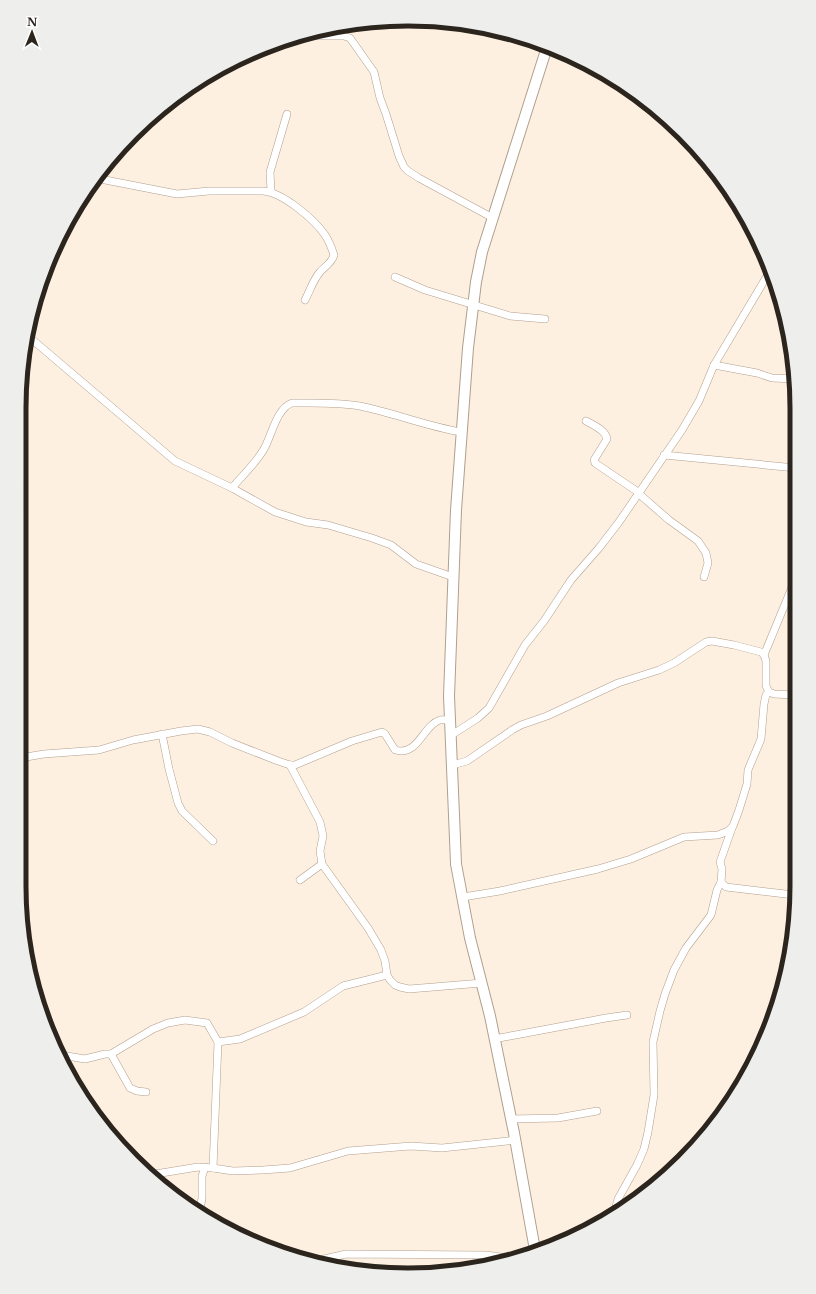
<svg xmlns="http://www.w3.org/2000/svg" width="816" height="1294" font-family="'Libre Baskerville',serif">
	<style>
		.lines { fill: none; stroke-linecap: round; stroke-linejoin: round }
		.minor-casing { stroke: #b09f8e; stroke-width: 8 }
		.secondary-casing { stroke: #b09f8e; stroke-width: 12 }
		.minor { stroke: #fff; stroke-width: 7 }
		.secondary { stroke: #fff; stroke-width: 10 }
		.rim { fill: none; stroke: #2b251e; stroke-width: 5 }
	</style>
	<rect width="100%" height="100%" fill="#fef0e1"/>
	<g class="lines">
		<defs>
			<g id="minor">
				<polyline points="300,36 344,36 350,38 374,72 380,98 386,114 399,156 404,167 408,171 419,178 493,218"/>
				<path d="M 95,178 L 177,194 L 209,191 L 263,191 C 282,192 314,219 325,235 C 329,241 332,249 334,255 C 332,263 325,266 320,272 C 313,280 310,291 305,300"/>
				<polyline points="271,191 270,172 287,114"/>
				<polyline points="395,277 425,290 510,316 545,319"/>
				<polyline points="28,336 175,461 232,488 275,512 306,522 328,525 372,538 391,545 416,564 453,577"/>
				<polyline points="714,365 757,373 772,378 796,379"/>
				<path d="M 586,421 C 593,425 606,430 607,439 L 594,460 L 595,463 L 638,492"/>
				<polyline points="664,455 796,468"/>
				<path d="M 232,488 C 241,477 259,460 265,447 C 272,434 277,408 292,403 C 314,403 337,402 360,406 C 394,413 426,426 461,432"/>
				<polyline points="638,493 669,520 698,541 706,553 708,563 704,577"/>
				<polyline points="764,655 795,580"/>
				<polyline points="162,734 169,769 178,803 182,811 213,841"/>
				<polyline points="450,736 478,718 489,708 525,645 544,621 571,580 599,548 619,522 682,430 699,401 714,365 770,271"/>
				<path d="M 20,758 L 44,754 L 99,750 L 133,740 L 181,731 L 198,729 L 210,732 L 232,743 L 278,761 L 290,765 L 295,765 L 352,741 L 382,732 L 385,734 L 395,750 C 418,757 423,725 440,720 C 444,719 447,720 450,721"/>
				<polyline points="290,765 320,822 323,836 320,851 322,864 368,928 381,950 385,961 387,975 390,980 395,985 400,987 409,989 482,983"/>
				<polyline points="452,765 467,761 512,730 521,725 547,716 618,683 659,670 674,663 706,642 712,641 734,645 761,652 764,655 766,661 766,686 769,692 774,694 795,695"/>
				<polyline points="732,828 720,862 722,869 721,882 726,887 794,895"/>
				<polyline points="300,880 322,864"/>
				<polyline points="463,897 500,891 598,869 631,859 684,837 718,835 728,831 733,826 739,810 747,784 748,770 761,739 764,704 766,695 769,692"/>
				<polyline points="494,1039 606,1018 627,1015"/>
				<polyline points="218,1042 240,1039 304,1012 343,986 387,975"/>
				<polyline points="111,1054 153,1029 168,1023 185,1020 207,1023 218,1042 213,1168"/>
				<polyline points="61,1055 85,1059 105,1054 111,1054 130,1088 137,1091 146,1092"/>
				<polyline points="511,1119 558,1118 597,1111"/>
				<polyline points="149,1175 198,1167 213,1168 233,1171 263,1170 290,1168 348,1151 411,1146 442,1148 516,1140"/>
				<polyline points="200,1210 202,1198 202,1176 205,1167"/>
				<polyline points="614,1214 618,1199 637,1165 644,1149 648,1132 654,1095 653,1042 660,1011 665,994 674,970 686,948 711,915 717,890 721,882"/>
				<polyline points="311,1262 346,1254 486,1255 515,1259"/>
			</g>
			<polyline id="secondary" points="535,1250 514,1133 490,1016 470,938 456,864 455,839 449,696 456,510 468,348 476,282 482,252 547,47"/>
		</defs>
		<use href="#minor" class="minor-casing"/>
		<use href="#secondary" class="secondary-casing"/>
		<use href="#minor" class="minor"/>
		<use href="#secondary" class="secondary"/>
	</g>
	<path d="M0 0H816V1294H0ZM408 26H408A382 382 0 0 1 790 408V886A382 382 0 0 1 408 1268H408A382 382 0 0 1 26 886V408A382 382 0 0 1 408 26Z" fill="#eeeeed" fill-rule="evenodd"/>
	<path class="rim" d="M408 26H408A382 382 0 0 1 790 408V886A382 382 0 0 1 408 1268H408A382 382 0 0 1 26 886V408A382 382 0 0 1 408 26Z"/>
	<g transform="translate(32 32) rotate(1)" stroke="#ffffff" stroke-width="3" paint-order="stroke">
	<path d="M0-3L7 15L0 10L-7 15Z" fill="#2b251e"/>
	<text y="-6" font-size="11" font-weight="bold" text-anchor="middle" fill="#2b251e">N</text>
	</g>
</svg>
